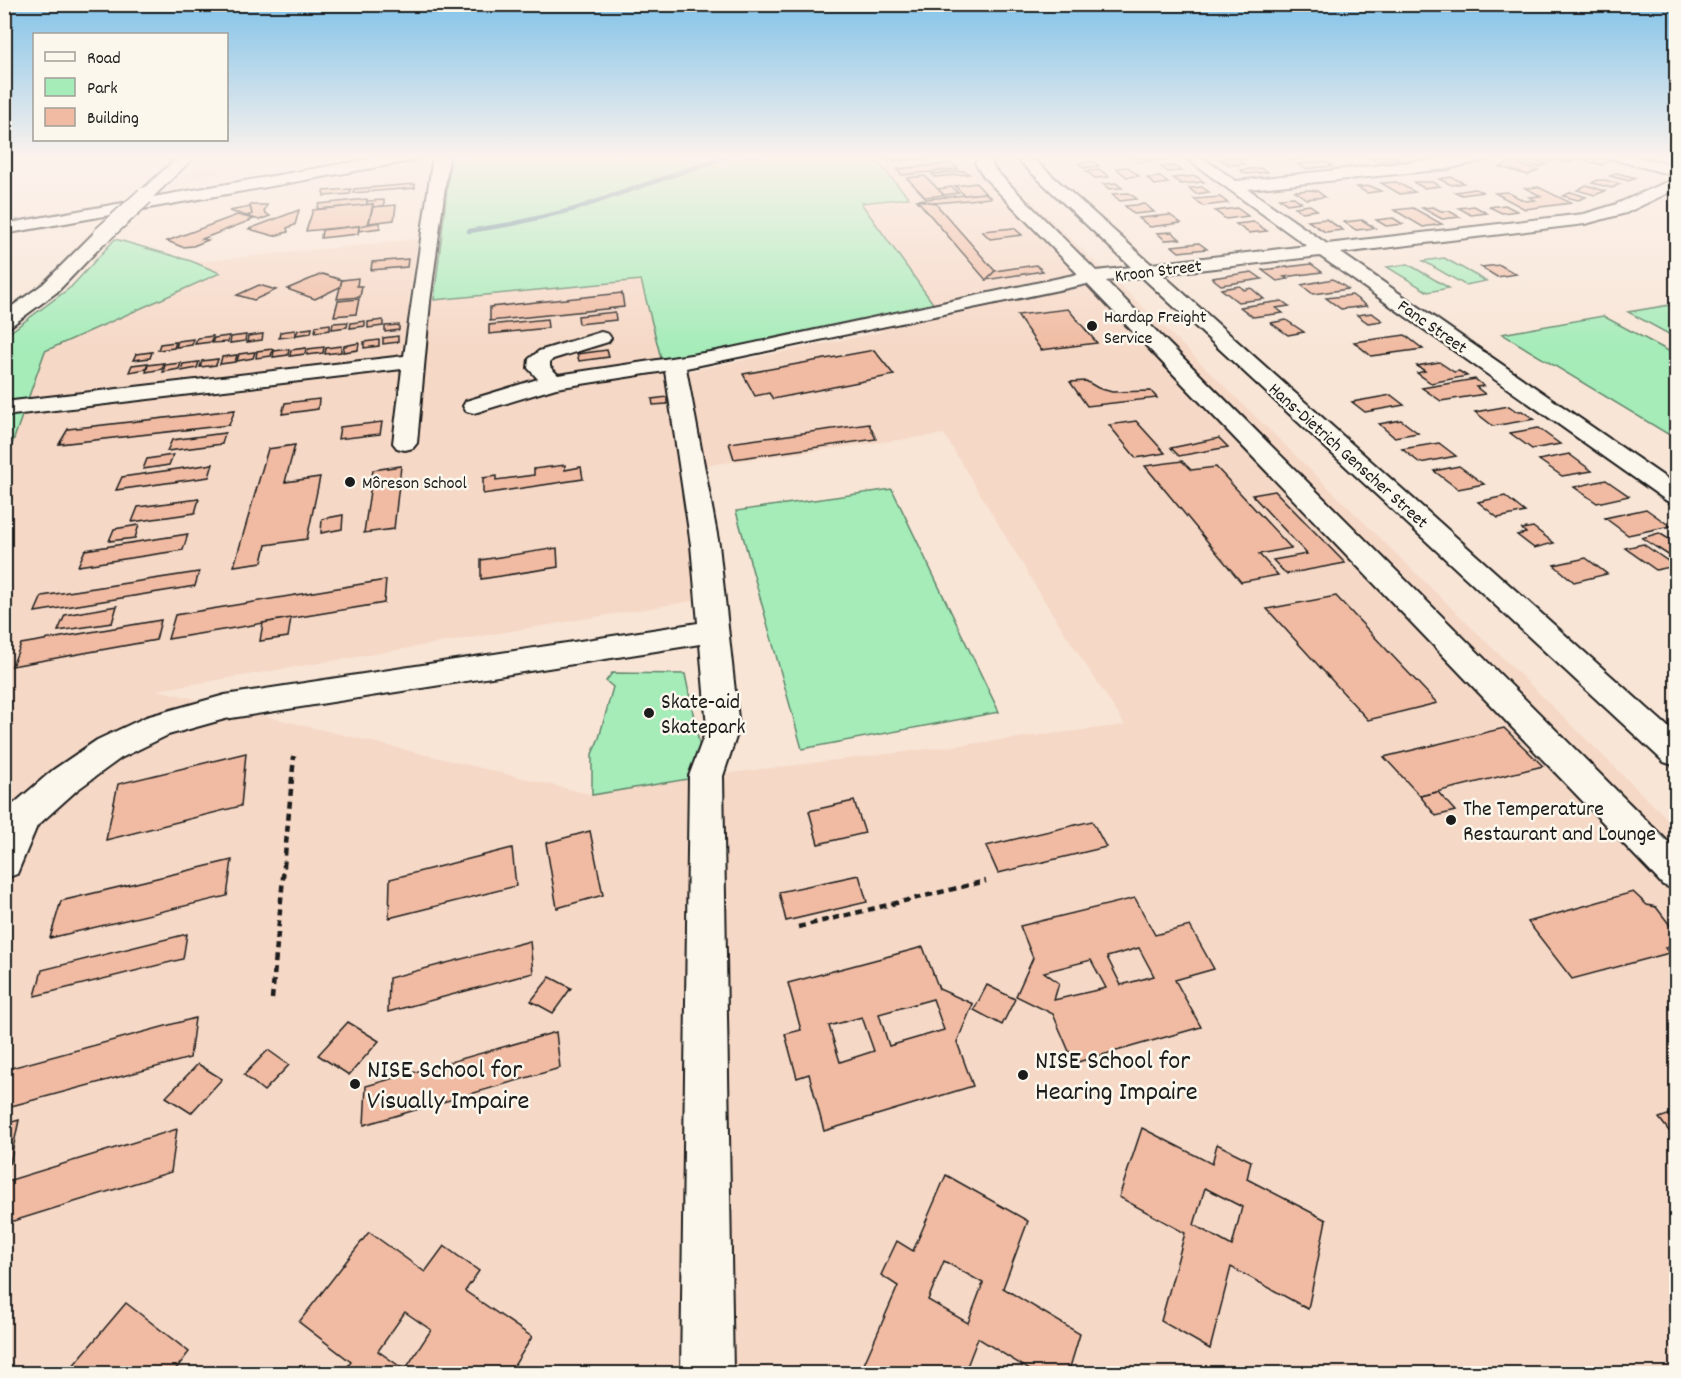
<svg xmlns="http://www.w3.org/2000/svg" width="1681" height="1378" font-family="Dekko,sans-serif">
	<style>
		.built { fill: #f6d8c6; fill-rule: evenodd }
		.green { fill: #a5ecb9; stroke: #60846a; stroke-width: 1.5 }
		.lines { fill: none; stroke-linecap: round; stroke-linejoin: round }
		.stream { stroke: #5f8d98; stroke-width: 4.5 }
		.building { fill: #f0bba2; stroke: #1c1c1c; stroke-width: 1.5; fill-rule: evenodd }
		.minor-casing { stroke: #1c1c1c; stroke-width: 4 }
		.path { stroke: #1c1c1c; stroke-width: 4.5; stroke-dasharray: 7 5; stroke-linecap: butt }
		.minor { fill: #fbf7ec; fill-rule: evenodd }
		.minor-bridge-casing { stroke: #1c1c1c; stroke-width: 20; stroke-linecap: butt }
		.minor-bridge { stroke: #fbf7ec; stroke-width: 17 }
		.poi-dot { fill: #1c1c1c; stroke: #fbf7ec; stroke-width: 2 }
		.labels { text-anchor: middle; stroke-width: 5; stroke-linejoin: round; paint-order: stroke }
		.far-street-label { font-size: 18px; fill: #1c1c1c; stroke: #fbf7ec }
		.far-poi-label { font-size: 18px; fill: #1c1c1c; stroke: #fbf7ec; text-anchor: start }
		.poi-label { font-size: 22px; fill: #1c1c1c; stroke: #fbf7ec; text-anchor: start }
		.near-poi-label { font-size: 27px; fill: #1c1c1c; stroke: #fbf7ec; text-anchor: start }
	</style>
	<rect width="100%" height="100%" fill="#f8e5d6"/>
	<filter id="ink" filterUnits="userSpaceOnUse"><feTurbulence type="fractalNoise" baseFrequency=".0167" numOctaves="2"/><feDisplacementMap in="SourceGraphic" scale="12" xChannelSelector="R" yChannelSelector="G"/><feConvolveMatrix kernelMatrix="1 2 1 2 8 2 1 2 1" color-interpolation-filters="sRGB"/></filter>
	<g filter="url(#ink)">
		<g class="built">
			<polygon points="208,156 321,156 183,180"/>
			<path d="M 872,156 L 983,156 L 1131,295 L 1676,827 L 1676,1373 L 5,1374 L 5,464 L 45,351 L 219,273 L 195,262 L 418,239 L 408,303 L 641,280 L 666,376 L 881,332 L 876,323 L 936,309 L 860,203 L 908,198 ZM 944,434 L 1050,610 L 1125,725 L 706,776 L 593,795 L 157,690 L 711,598 L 692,467 Z"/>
		</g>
		<g class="green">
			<polygon points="451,156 872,156 909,198 861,203 937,309 663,366 641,280 434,300"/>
			<polygon points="115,239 191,261 220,273 45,351 5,464 5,336 71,287"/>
			<polygon points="1444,258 1486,281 1465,285 1423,261"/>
			<polygon points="1408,264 1449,288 1428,292 1387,267"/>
			<polygon points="1676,304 1676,338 1628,312"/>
			<polygon points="1603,316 1676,355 1676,439 1502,334"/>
			<polygon points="892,489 999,712 802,749 736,511"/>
			<polygon points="612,673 685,674 706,776 592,795 592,754 599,738 613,687 606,681"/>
		</g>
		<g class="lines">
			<polyline class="stream" points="469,231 512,224 575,209 728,156"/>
		</g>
		<g class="building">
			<polygon points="885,156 951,156 889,162"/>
			<polygon points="1162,156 1168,160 1137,162 1131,157"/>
			<polygon points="1242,156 1249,159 1239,160 1244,164 1230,165 1219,159"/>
			<polygon points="1283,156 1313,156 1315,157 1290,160"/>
			<polygon points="1367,156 1391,156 1399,159 1379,162"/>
			<polygon points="1538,156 1554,156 1573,161 1569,163 1555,159 1549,162 1534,157"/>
			<polygon points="1588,156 1595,156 1612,160 1602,165 1581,159"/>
			<polygon points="1527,158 1546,164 1539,167 1519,162"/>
			<polygon points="1093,161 1099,166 1084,168 1078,163"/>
			<polygon points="1324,161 1333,166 1306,169 1298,164"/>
			<polygon points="1511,162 1538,170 1528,175 1500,167"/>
			<polygon points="952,163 958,169 902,175 897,169"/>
			<polygon points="1175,166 1182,171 1168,172 1161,167"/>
			<polygon points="1128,167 1139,176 1127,177 1116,168"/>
			<polygon points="1261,168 1268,172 1246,174 1240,170"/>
			<polygon points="1101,170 1109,177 1095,178 1086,171"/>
			<polygon points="965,171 969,174 935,177 932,174"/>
			<polygon points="1617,173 1636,178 1629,181 1610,176"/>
			<polygon points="925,176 944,195 925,197 907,178"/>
			<polygon points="1196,176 1204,182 1181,184 1173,178"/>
			<polygon points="1160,177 1168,183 1155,185 1147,178"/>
			<polygon points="1451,177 1464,183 1452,185 1439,179"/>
			<polygon points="1597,180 1605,180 1620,184 1612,188 1592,183"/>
			<polygon points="1396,182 1415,192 1400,194 1381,183"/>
			<polygon points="1413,182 1432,182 1440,186 1424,188"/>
			<polygon points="976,183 985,193 964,195 955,186"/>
			<polygon points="1116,183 1122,188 1109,189 1103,184"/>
			<polygon points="415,184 415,188 353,193 354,189"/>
			<polygon points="1586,185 1605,191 1595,195 1577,190"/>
			<polygon points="1371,186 1381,191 1367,193 1357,187"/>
			<polygon points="952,187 958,193 944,195 938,189"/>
			<polygon points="1202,187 1209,192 1196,194 1189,188"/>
			<polygon points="1538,187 1571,203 1525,209 1495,193 1507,192 1525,201 1535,200 1529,197 1541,196 1525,188"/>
			<polygon points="351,189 350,194 324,196 323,191"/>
			<polygon points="1475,189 1483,192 1462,195 1455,192"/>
			<polygon points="1310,190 1317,191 1325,197 1306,199 1295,191"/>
			<polygon points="1571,192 1586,197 1578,200 1563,196"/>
			<polygon points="985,193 991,198 935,203 917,200"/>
			<polygon points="1129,193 1137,199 1120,201 1112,194"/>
			<polygon points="1220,197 1228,203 1203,206 1194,199"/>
			<polygon points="1294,197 1301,202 1287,204 1279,198"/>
			<polygon points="367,199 367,205 317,209 319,204"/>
			<polygon points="384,200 384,206 373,207 373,204 367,205 367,201"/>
			<polygon points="917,200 935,203 995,271 986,280"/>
			<polygon points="373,204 368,225 306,231 313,210"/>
			<polygon points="1145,204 1154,212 1134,214 1125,206"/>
			<polygon points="250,205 267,205 264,212 270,216 259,220 247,216 252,214"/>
			<polygon points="396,205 394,220 369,223 373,207"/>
			<polygon points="1310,205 1317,210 1302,212 1295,207"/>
			<polygon points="1505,205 1517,211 1502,213 1489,207"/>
			<polygon points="1474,206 1487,213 1471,215 1459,208"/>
			<polygon points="250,207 252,214 247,216 229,211"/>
			<polygon points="1433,207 1441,211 1449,211 1460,217 1442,219 1422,208"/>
			<polygon points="1237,208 1248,216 1226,219 1215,211"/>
			<polygon points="1413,208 1442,224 1423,227 1394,210"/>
			<polygon points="299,210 295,225 287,228 288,232 274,236 249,229"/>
			<polygon points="237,215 254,219 202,239 208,240 193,246 182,247 167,241"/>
			<polygon points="1170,215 1181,223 1150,227 1139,218"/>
			<polygon points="1393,218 1403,224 1386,226 1376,220"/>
			<polygon points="1326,219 1343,230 1325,232 1308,221"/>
			<polygon points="1362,220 1375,228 1356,230 1344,222"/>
			<polygon points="380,222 380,228 359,231 359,226"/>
			<polygon points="1254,222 1267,231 1249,233 1236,224"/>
			<polygon points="359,226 358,234 321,238 322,230"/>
			<polygon points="1014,228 1022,235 990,239 982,231"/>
			<polygon points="1172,232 1180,239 1165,240 1157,233"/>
			<polygon points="1199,243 1207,249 1179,252 1172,246"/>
			<polygon points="408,259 407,267 371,270 372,262"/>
			<polygon points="1311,264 1322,272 1284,277 1288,279 1277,281 1262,270"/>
			<polygon points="1036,265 1043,271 986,280 995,271"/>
			<polygon points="1500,265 1516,274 1497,277 1481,267"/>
			<polygon points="1252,272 1262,279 1221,285 1212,278"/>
			<polygon points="322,274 342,280 340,287 315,299 287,289"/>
			<polygon points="358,278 357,286 362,286 360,297 337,299 342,280"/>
			<polygon points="1333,279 1348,289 1313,294 1301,285"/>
			<polygon points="259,285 276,290 254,300 237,295"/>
			<polygon points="1240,286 1244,290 1251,288 1264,299 1238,302 1221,289"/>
			<polygon points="622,293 624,307 490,321 490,307"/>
			<polygon points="1352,295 1367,306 1341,309 1326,298"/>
			<polygon points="359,299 356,314 334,316 338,301"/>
			<polygon points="1282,301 1289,306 1276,308 1283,313 1253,317 1240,307"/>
			<polygon points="1068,309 1097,343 1041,350 1017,315"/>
			<polygon points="615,312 616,320 579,324 578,316"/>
			<polygon points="1372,313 1383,321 1368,323 1357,315"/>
			<polygon points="547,319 548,328 489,334 489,325"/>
			<polygon points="383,320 383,326 368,328 368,322"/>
			<polygon points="1286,320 1304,332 1288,335 1271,323"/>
			<polygon points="365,321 365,326 350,328 351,323"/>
			<polygon points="348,322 347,327 332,329 333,323"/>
			<polygon points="330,324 330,330 315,332 316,326"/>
			<polygon points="399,325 399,330 385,332 385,326"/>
			<polygon points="312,328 311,333 296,335 298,330"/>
			<polygon points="295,330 295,336 279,338 280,332"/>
			<polygon points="263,334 262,340 247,342 248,336"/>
			<polygon points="246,335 245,341 230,343 231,337"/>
			<polygon points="1405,335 1423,349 1371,356 1354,342"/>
			<polygon points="213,336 211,342 195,344 198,338"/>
			<polygon points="229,336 228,342 212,343 214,338"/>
			<polygon points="398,336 398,342 383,344 383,338"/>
			<polygon points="194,339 192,345 176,347 178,341"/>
			<polygon points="379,340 379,346 364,348 364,342"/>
			<polygon points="176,342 174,348 158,350 160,344"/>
			<polygon points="359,343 358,350 343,352 344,346"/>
			<polygon points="341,346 341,352 325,354 326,348"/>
			<polygon points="324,347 323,353 307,355 308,349"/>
			<polygon points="306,348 305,354 290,356 291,350"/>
			<polygon points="273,349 271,356 256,358 257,351"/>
			<polygon points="289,349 288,355 273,357 274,351"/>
			<polygon points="607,350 609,357 579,361 577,354"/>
			<polygon points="874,350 894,375 773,399 769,393 755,396 743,374"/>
			<polygon points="152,352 150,358 133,360 136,354"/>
			<polygon points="255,352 253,358 237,361 239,354"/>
			<polygon points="237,355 235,362 220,364 222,357"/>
			<polygon points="218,359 216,365 200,367 202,361"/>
			<polygon points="199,362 197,368 181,371 183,364"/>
			<polygon points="1439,362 1454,372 1459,371 1467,376 1431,383 1417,373 1425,371 1417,366"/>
			<polygon points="148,363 146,369 129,372 132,365"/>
			<polygon points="164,363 162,369 146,372 148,365"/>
			<polygon points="181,363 179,369 163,372 165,365"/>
			<polygon points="1475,379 1484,386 1476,387 1485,394 1441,401 1422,388"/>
			<polygon points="1086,381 1098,388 1112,392 1151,391 1157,398 1087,406 1070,382"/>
			<polygon points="1391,395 1404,405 1365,412 1352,402"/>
			<polygon points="667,397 667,404 653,405 652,399"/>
			<polygon points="319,399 318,409 282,414 285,403"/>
			<polygon points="1509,406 1516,411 1522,411 1534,419 1493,426 1475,412"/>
			<polygon points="235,410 229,425 59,444 68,429"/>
			<polygon points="1401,420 1418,433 1394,437 1379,424"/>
			<polygon points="1136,421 1165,453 1136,458 1109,425"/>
			<polygon points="382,422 380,434 338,439 340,427"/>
			<polygon points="869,424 876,439 734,459 729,443"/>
			<polygon points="1538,428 1560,444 1532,449 1510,433"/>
			<polygon points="225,433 222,444 167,451 172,440"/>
			<polygon points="1219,438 1228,447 1179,456 1171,448"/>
			<polygon points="1439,443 1456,456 1420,463 1402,449"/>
			<polygon points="295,445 285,482 320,477 307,539 266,545 262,562 234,566 268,449"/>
			<polygon points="1569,454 1592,471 1562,476 1539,460"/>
			<polygon points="173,455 169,465 143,469 147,459"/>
			<polygon points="1182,461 1191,470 1216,467 1291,548 1259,554 1278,575 1241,582 1145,466"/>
			<polygon points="213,464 209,477 116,490 122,477"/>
			<polygon points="565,465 565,470 581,467 583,479 483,494 483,478 496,476 496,480 534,475 534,469"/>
			<polygon points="401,466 394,529 364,533 373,470"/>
			<polygon points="1459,466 1484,484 1458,489 1434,471"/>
			<polygon points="1606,480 1629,496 1597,503 1574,487"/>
			<polygon points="1275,491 1345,563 1286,574 1273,560 1307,554 1252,495"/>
			<polygon points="1505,496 1525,512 1498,518 1478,502"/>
			<polygon points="199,499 195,513 132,522 138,507"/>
			<polygon points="1646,509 1670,526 1628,535 1605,518"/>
			<polygon points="343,515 342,529 321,533 322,519"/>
			<polygon points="139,525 135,538 109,541 114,529"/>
			<polygon points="1533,527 1554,543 1534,548 1517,535 1526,533 1522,529"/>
			<polygon points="1659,533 1672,541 1676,540 1676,560 1642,538"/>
			<polygon points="188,534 183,550 78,566 85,550"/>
			<polygon points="1643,544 1675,566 1656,570 1625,548"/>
			<polygon points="557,548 558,567 481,579 481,560"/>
			<polygon points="1586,558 1607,574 1574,582 1554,565"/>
			<polygon points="199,572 195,586 35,612 42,596"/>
			<polygon points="386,580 384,603 168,639 175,615"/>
			<polygon points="1336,596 1437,703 1368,720 1267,609"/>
			<polygon points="117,606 112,623 58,631 65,615"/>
			<polygon points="291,618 288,637 260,641 263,623"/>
			<polygon points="161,620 156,640 12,666 21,644"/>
			<polygon points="1504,728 1543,766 1420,796 1384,757"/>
			<polygon points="246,753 241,806 106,840 118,784"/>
			<polygon points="1438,792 1455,811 1436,816 1420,796"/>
			<polygon points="854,801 865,833 818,844 809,811"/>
			<polygon points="1092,821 1106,847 998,873 986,846"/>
			<polygon points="590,831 603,895 557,908 546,843"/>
			<polygon points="512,848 516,886 389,918 390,879"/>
			<polygon points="232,860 227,896 50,938 61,901"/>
			<polygon points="859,875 867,902 786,921 779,892"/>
			<polygon points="1633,892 1647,905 1656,907 1676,933 1676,946 1665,948 1669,953 1572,979 1528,922"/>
			<path d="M 1135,898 L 1155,935 L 1190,926 L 1214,969 L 1175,980 L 1201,1027 L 1074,1063 L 1053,1014 L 1016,996 L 1033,958 L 1020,926 ZM 1139,948 L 1154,976 L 1121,985 L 1107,957 ZM 1091,960 L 1106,988 L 1054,1000 L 1059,983 L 1044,972 Z"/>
			<polygon points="187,934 183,959 35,996 42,970"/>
			<polygon points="530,941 533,973 388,1012 389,978"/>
			<path d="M 923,947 L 939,989 L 973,1004 L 957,1042 L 973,1086 L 824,1131 L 809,1074 L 797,1078 L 785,1034 L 801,1030 L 788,983 ZM 933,999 L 944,1030 L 889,1046 L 879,1014 ZM 862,1017 L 874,1051 L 840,1062 L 829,1026 Z"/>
			<polygon points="550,977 571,988 553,1013 531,1001"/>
			<polygon points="987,985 1015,999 1002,1025 974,1010"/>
			<polygon points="195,1018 190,1058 4,1108 4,1079 7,1069"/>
			<polygon points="348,1022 379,1041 349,1075 318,1055"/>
			<polygon points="556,1032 560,1068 364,1125 366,1086"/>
			<polygon points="268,1050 289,1065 264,1091 244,1075"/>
			<polygon points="198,1064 222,1079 191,1113 166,1097"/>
			<polygon points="1676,1112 1676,1140 1659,1118"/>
			<polygon points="19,1120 10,1163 4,1165 4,1124"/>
			<path d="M 1142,1128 L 1212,1164 L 1217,1144 L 1251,1161 L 1247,1179 L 1326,1220 L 1308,1309 L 1231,1267 L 1210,1349 L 1161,1321 L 1185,1233 L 1119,1197 ZM 1205,1188 L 1242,1207 L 1232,1246 L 1194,1225 Z"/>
			<polygon points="177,1129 171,1172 4,1224 4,1182"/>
			<path d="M 946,1175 L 1028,1221 L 1003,1288 L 1080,1334 L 1068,1374 L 1036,1374 L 978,1338 L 964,1374 L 864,1374 L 861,1371 L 898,1286 L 881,1275 L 897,1241 L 913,1251 ZM 944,1261 L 983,1283 L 968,1323 L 928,1300 Z"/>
			<path d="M 369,1232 L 425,1272 L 444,1246 L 479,1271 L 465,1291 L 532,1337 L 509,1374 L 342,1374 L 351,1362 L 299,1322 ZM 405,1312 L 431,1330 L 405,1370 L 378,1351 Z"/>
			<polygon points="126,1303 189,1352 172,1374 66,1374"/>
		</g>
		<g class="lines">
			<defs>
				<g id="minor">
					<polygon points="179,156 195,156 153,197 387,156 419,156 411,161 4,234 4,224 140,200 137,196 139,193"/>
					<polygon points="433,156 449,156 430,302 417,443 413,448 405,450 397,448 393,443 402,369 4,416 4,402 404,356"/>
					<polygon points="978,156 996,156 991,163 996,171 1096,271 1131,267 1014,156 1030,156 1151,264 1307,246 1183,156 1200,156 1236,181 1464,156 1492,156 1489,159 1447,169 1248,189 1327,244 1584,214 1614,205 1676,178 1676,189 1626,213 1585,224 1341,253 1676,485 1676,504 1667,501 1320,256 1162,274 1676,734 1676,766 1664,762 1142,277 1106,281 1676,850 1676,890 1663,885 1087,284 686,368 719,545 739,728 723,776 733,1374 681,1374 689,776 707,728 700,644 225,719 168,735 121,758 77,790 37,826 17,874 4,879 5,817 10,807 53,770 97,740 146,717 225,695 698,623 691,545 665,371 556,388 474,413 466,411 463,406 466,401 538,379 528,368 529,359 539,351 601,332 608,334 611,338 608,342 553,359 550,362 550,367 558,375 717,351 1078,274 984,177 975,163"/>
					<polygon points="1610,156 1635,156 1676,166 1676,176 1613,159"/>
					<polygon points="102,230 108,231 111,235 108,239 57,292 11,326 4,328 4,312 43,284 96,231"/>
				</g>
			</defs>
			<use href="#minor" class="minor-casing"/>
			<g class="path">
				<polyline points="798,927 986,881"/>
				<polyline points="272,999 294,756"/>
			</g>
			<use href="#minor" class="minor"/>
			<defs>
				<polyline id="minor-bridge" points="102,235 145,196"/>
			</defs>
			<use href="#minor-bridge" class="minor-bridge-casing"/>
			<use href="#minor-bridge" class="minor-bridge"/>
		</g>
	</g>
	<linearGradient id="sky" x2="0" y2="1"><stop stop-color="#83c3e9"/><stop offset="0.45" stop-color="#fcf3ed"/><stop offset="1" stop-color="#fcf3ed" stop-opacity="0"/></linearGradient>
	<rect width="1681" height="349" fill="url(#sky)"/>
	<g class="poi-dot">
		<circle cx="1092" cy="326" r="6"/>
		<circle cx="350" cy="482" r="6"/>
		<circle cx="649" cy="713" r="6"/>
		<circle cx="1451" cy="820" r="6"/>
		<circle cx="1023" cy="1075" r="6"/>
		<circle cx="355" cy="1084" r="6"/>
	</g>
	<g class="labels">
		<g class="far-street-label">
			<text transform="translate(1158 270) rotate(-7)" y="6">Kroon Street</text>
			<text transform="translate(1433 326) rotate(35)" y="6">Fanc Street</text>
			<text transform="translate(1349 455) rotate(42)" y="6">Hans-Dietrich Genscher Street</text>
		</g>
		<g class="far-poi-label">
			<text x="1104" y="322">Hardap Freight<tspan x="1104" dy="21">Service</tspan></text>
			<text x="362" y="488">Môreson School</text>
		</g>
		<g class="poi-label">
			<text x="661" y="708">Skate-aid<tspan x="661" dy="25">Skatepark</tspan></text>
			<text x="1463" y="815">The Temperature<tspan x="1463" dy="25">Restaurant and Lounge</tspan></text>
		</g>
		<g class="near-poi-label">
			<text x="1035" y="1068">NISE School for<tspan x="1035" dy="31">Hearing Impaire</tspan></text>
			<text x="367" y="1077">NISE School for<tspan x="367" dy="31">Visually Impaire</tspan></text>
		</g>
	</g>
	<rect width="1681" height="1378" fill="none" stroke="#fbf7ec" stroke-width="24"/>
	<rect x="12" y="12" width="1657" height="1354" fill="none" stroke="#1c1c1c" stroke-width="2" filter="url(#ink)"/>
	<rect x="33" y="33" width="195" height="108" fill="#fbf7ec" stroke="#a29f99" stroke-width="1.5"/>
	<rect x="45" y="52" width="30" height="9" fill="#fbf7ec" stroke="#a29f99" stroke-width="1.5"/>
	<text x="87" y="63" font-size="18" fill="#1c1c1c">Road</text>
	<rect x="45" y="78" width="30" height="18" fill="#a5ecb9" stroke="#a29f99" stroke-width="1.5"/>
	<text x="87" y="93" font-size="18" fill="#1c1c1c">Park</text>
	<rect x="45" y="108" width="30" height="18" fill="#f0bba2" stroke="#a29f99" stroke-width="1.5"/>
	<text x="87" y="123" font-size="18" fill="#1c1c1c">Building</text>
</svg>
